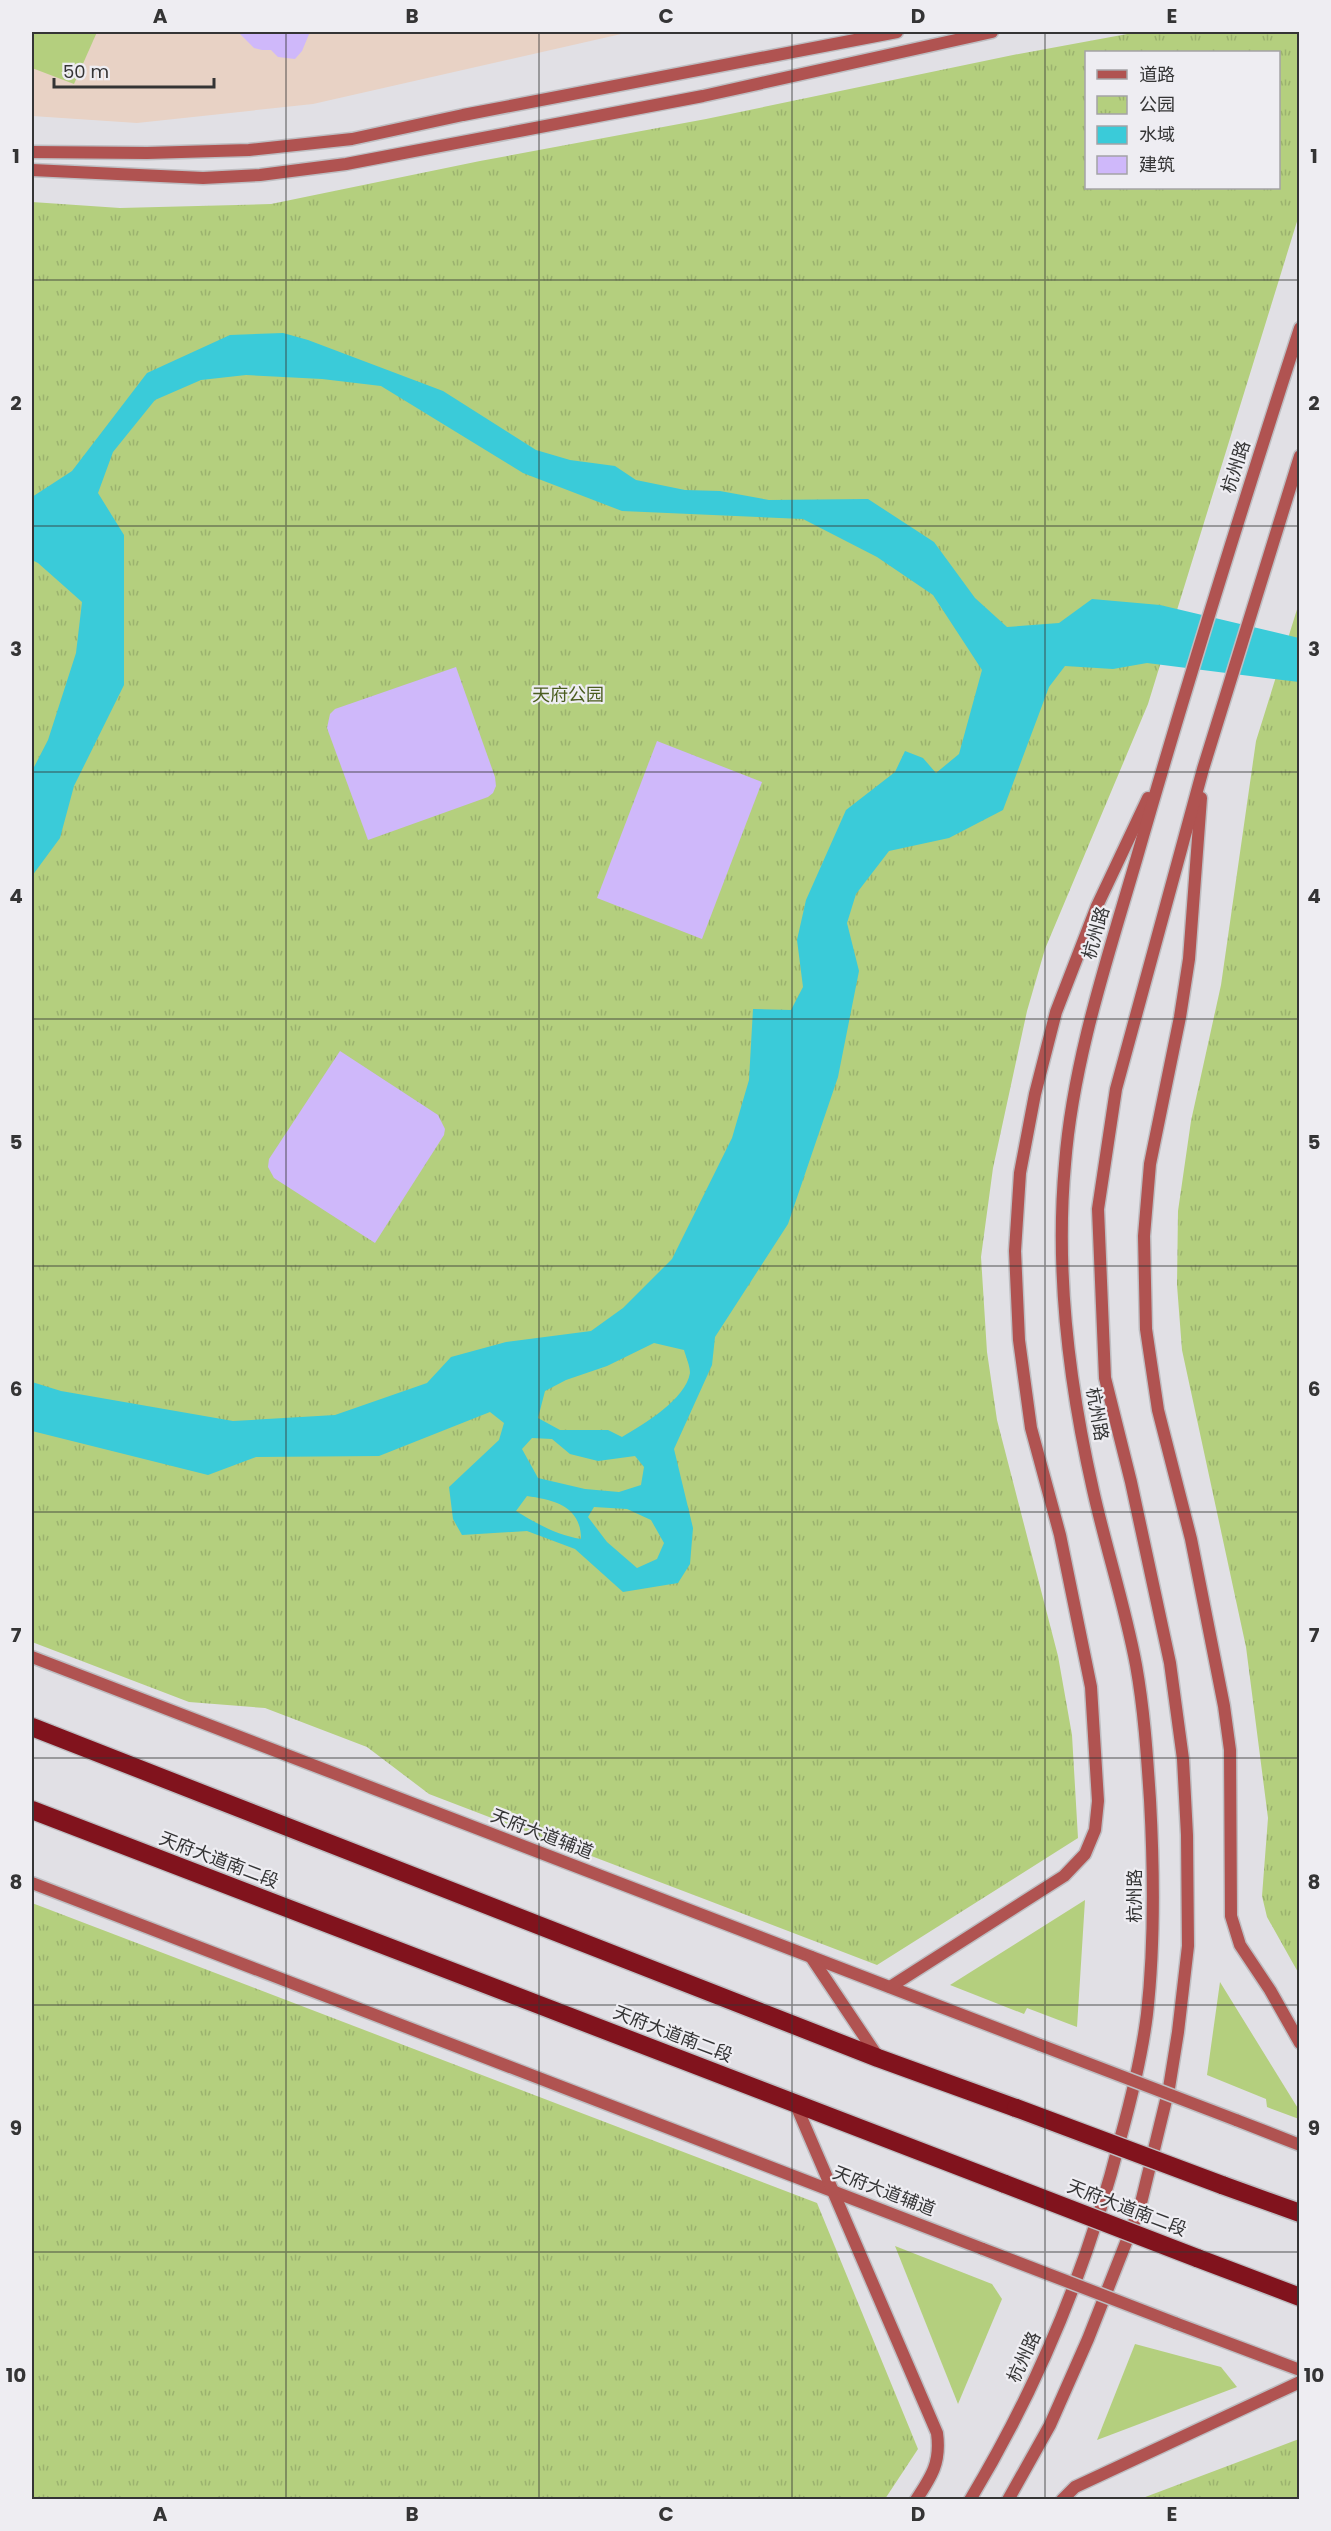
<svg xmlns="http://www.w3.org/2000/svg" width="1331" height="2531" font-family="Poppins,'Noto Sans SC',sans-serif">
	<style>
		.education { fill: #e8d2c5 }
		.grass { fill: #b4cf7e }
		.park { fill: url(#park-tufts); fill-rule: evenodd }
		.water { fill: #3acbd9; fill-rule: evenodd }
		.building { fill: #cfb8fa }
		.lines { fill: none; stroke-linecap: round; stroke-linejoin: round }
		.secondary-casing { stroke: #bebec2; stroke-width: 15 }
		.highway-casing { stroke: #bebec2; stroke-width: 21 }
		.secondary { stroke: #b05351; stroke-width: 12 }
		.highway { stroke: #81131d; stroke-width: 18 }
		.secondary-bridge-casing { stroke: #bebec2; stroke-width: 15; stroke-linecap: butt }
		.highway-bridge-casing { stroke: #bebec2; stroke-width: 21; stroke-linecap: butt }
		.secondary-bridge { stroke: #b05351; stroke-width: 12 }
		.highway-bridge { stroke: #81131d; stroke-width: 18 }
		.grid { fill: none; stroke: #343435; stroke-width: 1.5; stroke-opacity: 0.55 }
		.labels { text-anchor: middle; stroke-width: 4.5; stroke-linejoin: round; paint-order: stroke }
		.street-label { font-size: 18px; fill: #343435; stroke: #eeedf2 }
		.park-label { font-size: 18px; fill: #4b5d1f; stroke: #eeedf2 }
		.neatline { fill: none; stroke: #343435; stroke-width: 2 }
		.grid-label { font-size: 20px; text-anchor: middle; font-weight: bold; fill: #343435 }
	</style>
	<defs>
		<pattern id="park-tufts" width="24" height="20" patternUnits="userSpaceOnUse" patternTransform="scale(1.5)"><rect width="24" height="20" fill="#b4cf7e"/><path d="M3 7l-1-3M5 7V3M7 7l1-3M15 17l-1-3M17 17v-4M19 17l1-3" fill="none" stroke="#9bb26e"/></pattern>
	</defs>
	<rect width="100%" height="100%" fill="#e1e0e5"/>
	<polygon class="education" points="32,32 630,32 313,104 137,123 32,116"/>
	<g class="grass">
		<polygon points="32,32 97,32 74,84 32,68"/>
		<polygon points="1085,1900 1077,2027 1027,2008 1024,2014 950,1985"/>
		<polygon points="1220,1982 1299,2110 1299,2119 1267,2107 1266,2099 1207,2075"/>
		<polygon points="895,2246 992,2284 1002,2299 958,2404"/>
		<polygon points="1135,2344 1221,2367 1237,2387 1097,2440"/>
	</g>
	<g class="park">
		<path d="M 1138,32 L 1299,32 L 1299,215 L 1148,704 L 1045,949 L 1027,1011 L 993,1168 L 981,1257 L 987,1352 L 997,1420 L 1058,1656 L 1072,1735 L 1078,1838 L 877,1965 L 429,1794 L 367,1747 L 265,1708 L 189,1702 L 32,1642 L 32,202 L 120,208 L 271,204 L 480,161 L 706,119 L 1013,55 ZM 1086,52 L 1278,52 L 1278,188 L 1086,188 Z"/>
		<polygon points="1299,603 1299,1974 1267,1917 1262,1896 1268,1818 1246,1647 1182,1350 1177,1285 1178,1211 1191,1121 1221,985 1256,741"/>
		<polygon points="32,1903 817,2203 918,2449 885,2499 32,2499"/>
		<polygon points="1299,2439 1299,2499 1140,2499"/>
	</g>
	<path class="water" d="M 283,333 L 308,340 L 443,391 L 536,450 L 570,460 L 615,466 L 636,480 L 685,490 L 720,491 L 769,500 L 868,499 L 934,542 L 975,598 L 1007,627 L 1059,623 L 1092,599 L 1160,605 L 1299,638 L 1299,682 L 1147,663 L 1113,669 L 1065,666 L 1049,687 L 1003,810 L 949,838 L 889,851 L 856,894 L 847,923 L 859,971 L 838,1077 L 788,1224 L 715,1337 L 712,1365 L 674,1449 L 693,1528 L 690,1564 L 678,1583 L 623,1592 L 575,1549 L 527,1531 L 462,1535 L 453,1519 L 449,1487 L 499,1440 L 504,1423 L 490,1412 L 379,1456 L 256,1457 L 208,1475 L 32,1431 L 32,1382 L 61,1391 L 233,1421 L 335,1415 L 427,1383 L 451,1357 L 506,1342 L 591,1331 L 623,1308 L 672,1259 L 732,1138 L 749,1080 L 753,1009 L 791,1010 L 803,987 L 797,940 L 806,900 L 846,810 L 895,772 L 905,751 L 923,758 L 936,773 L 959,754 L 982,670 L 933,595 L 877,557 L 803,519 L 622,511 L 523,473 L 381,386 L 322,379 L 246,375 L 201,380 L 155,400 L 113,452 L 98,493 L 124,535 L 124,685 L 74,786 L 60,838 L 32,876 L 32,771 L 48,740 L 76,653 L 82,602 L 38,563 L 32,560 L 32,497 L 72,471 L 147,373 L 230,335 ZM 654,1343 L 684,1350 C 686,1357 690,1366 690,1373 C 686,1399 643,1425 622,1437 L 608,1430 L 560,1430 L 538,1418 L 545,1391 L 566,1380 L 607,1366 ZM 532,1438 L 552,1439 L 570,1454 L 598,1461 L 635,1456 L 644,1467 L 641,1485 L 619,1492 L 585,1489 L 538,1478 L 522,1449 ZM 527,1496 C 554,1500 581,1506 581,1539 C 557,1535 537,1524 516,1511 ZM 594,1507 L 627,1509 L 651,1520 L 664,1543 L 657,1559 L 637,1568 L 607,1542 L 588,1517 Z"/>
	<g class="building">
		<polygon points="238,32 310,32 302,51 295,59 278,57 271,50 262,50 254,48"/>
		<polygon points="456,667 495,777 496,786 493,793 488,797 368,840 327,728 330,714 335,709"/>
		<polygon points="657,741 762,782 702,939 597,898"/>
		<polygon points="340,1051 438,1115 445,1129 444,1135 375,1243 274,1178 268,1167 269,1159"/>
	</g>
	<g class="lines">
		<defs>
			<g id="secondary">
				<polyline points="32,152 147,153 249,150 352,139 463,115 897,32"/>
				<polyline points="32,170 203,178 260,175 346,164 703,96 992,32"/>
				<polyline points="1201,798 1189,959 1180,1017 1150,1164 1144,1236 1146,1329 1158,1410 1191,1539 1224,1706 1230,1750 1231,1916 1240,1945 1270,1990 1300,2043"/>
				<polyline points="32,1657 1040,2045"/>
				<polyline points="32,1883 983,2249"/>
				<polyline points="811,1957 878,2057"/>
				<polyline points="890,1987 1064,1876 1085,1854 1095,1830 1098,1801 1091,1687 1060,1535 1031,1428 1019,1340 1015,1251 1020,1173 1035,1094 1056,1012 1097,906 1148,798"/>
				<path d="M 795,2103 L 937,2433 C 941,2462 932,2476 916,2500"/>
				<polyline points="1236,2120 1300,2145"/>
				<polyline points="1175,2323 1300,2370"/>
				<path d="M 970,2500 C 1038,2387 1089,2263 1121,2136 C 1132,2096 1142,2055 1147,2014 C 1155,1943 1154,1872 1150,1800 C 1147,1755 1144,1709 1136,1665 C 1125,1606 1106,1548 1093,1490 C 1069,1384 1055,1273 1065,1164 C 1073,1060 1108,957 1137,857 C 1188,679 1243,504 1300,328"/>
				<polyline points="1008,2500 1050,2425 1088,2339 1140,2207 1169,2088 1178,2032 1188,1946 1187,1835 1183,1759 1170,1663 1131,1482 1105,1378 1098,1209 1116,1089 1203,769 1300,456"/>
				<polyline points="1062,2500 1075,2487 1300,2382"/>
			</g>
			<g id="highway">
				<polyline points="32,1727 878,2058 1016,2108"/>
				<polyline points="32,1810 1005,2184"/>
				<polyline points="1222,2185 1300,2213"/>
				<polyline points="1197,2258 1300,2297"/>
			</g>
		</defs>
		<use href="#secondary" class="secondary-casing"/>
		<use href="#highway" class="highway-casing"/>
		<use href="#secondary" class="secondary"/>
		<use href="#highway" class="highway"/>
		<defs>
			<g id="secondary-bridge">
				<polyline points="1040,2045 1236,2120"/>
				<polyline points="983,2249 1175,2323"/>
			</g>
			<g id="highway-bridge">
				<polyline points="1016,2108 1222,2185"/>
				<polyline points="1005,2184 1197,2258"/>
			</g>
		</defs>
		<use href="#secondary-bridge" class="secondary-bridge-casing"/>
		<use href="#highway-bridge" class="highway-bridge-casing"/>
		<use href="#secondary-bridge" class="secondary-bridge"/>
		<use href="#highway-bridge" class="highway-bridge"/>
	</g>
	<path class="grid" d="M 286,32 L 286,2500M 539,32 L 539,2500M 792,32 L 792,2500M 1045,32 L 1045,2500M 32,280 L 1300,280M 32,526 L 1300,526M 32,772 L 1300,772M 32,1019 L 1300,1019M 32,1266 L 1300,1266M 32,1512 L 1300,1512M 32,1758 L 1300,1758M 32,2005 L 1300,2005M 32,2252 L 1300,2252"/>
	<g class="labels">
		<g class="street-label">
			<text transform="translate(1236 467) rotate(-72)" y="6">杭州路</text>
			<text transform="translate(1096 933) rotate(-74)" y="6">杭州路</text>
			<text transform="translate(1097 1414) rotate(80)" y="6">杭州路</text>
			<text transform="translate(542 1834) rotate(21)" y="6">天府大道辅道</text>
			<text transform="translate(219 1860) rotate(21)" y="6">天府大道南二段</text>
			<text transform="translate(1135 1896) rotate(-90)" y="6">杭州路</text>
			<text transform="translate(673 2034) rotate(21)" y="6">天府大道南二段</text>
			<text transform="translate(884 2191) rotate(21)" y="6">天府大道辅道</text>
			<text transform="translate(1127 2208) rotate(21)" y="6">天府大道南二段</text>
			<text transform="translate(1024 2357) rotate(-65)" y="6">杭州路</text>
		</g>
		<g class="park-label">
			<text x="568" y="701">天府公园</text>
		</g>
	</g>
	<rect width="1331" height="2531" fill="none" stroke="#eeedf2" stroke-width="66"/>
	<rect x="1085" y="51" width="195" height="138" fill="#eeedf2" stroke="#a4a3a6" stroke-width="1.5"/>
	<rect x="1097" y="70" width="30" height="9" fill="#b05351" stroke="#a4a3a6" stroke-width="1.5"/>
	<text x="1139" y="81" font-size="18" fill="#343435">道路</text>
	<rect x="1097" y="96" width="30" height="18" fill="url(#park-tufts)" stroke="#a4a3a6" stroke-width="1.5"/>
	<text x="1139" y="111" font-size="18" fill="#343435">公园</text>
	<rect x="1097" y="126" width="30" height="18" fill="#3acbd9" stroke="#a4a3a6" stroke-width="1.5"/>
	<text x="1139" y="141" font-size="18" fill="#343435">水域</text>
	<rect x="1097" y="156" width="30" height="18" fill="#cfb8fa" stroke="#a4a3a6" stroke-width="1.5"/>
	<text x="1139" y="171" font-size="18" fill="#343435">建筑</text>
	<path d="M54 78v9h160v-9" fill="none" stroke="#343435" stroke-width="3"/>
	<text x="63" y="78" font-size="18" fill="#343435" stroke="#eeedf2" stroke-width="4.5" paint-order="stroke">50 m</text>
	<rect x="33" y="33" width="1265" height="2465" class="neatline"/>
	<g class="grid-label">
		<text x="160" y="23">A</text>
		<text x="412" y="23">B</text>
		<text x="666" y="23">C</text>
		<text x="918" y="23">D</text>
		<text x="1172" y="23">E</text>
		<text x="16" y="163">1</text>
		<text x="1314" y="163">1</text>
		<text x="16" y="410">2</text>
		<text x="1314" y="410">2</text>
		<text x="16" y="656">3</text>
		<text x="1314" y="656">3</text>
		<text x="16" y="903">4</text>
		<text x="1314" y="903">4</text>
		<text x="16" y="1149">5</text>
		<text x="1314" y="1149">5</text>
		<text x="16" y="1396">6</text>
		<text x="1314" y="1396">6</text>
		<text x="16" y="1642">7</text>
		<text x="1314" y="1642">7</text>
		<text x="16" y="1889">8</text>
		<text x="1314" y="1889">8</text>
		<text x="16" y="2135">9</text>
		<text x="1314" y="2135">9</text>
		<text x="16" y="2382">10</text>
		<text x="1314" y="2382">10</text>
		<text x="160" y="2521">A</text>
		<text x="412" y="2521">B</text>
		<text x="666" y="2521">C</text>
		<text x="918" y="2521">D</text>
		<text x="1172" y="2521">E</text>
	</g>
</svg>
